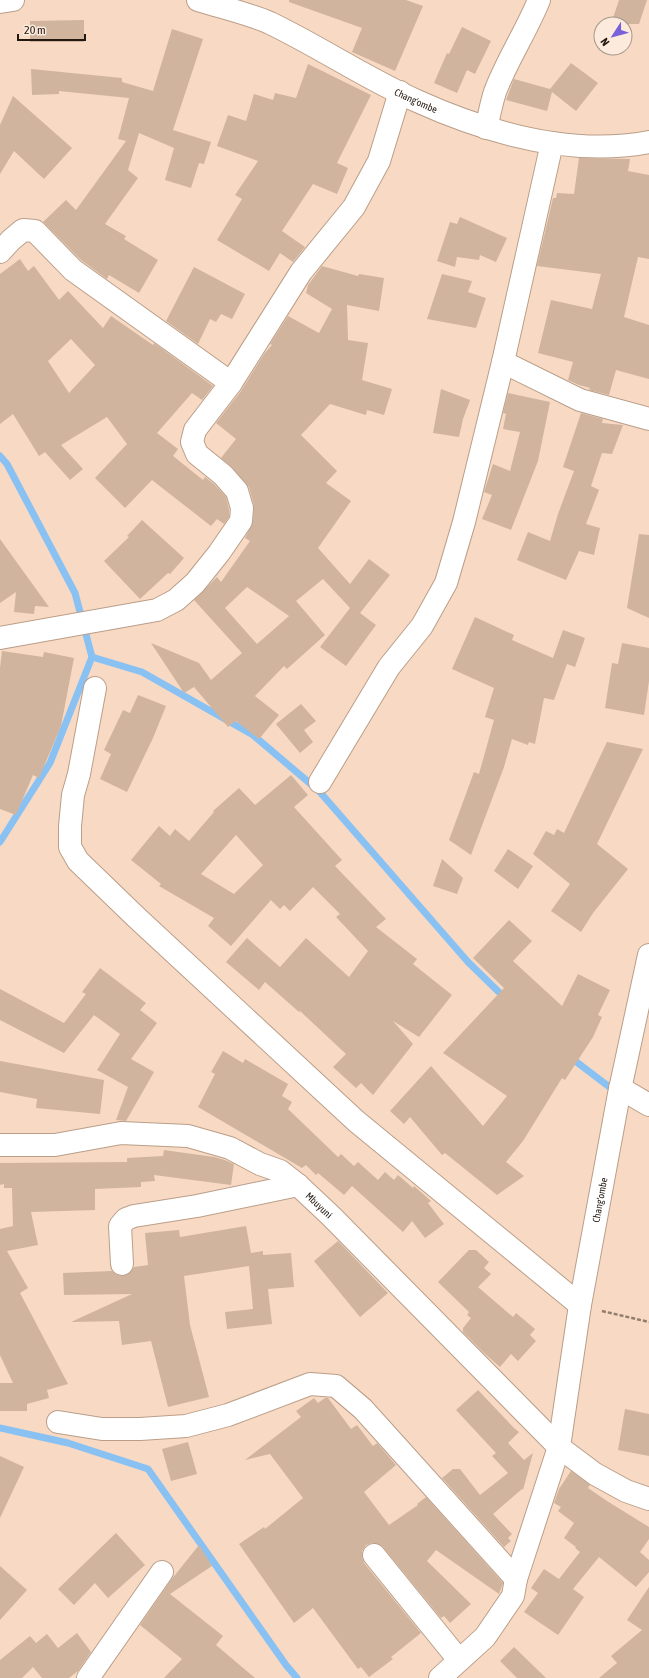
<svg xmlns="http://www.w3.org/2000/svg" width="649" height="1678" font-family="'Asap Condensed',sans-serif">
	<style>
		.lines { fill: none; stroke-linecap: round; stroke-linejoin: round }
		.stream { stroke: #8ac1f3; stroke-width: 7 }
		.building { fill: #d0b49e; fill-rule: evenodd }
		.street-casing { stroke: #ba9e89; stroke-width: 24 }
		.path { stroke: #927e6e; stroke-width: 2.5; stroke-dasharray: 4 2; stroke-linecap: butt }
		.street { stroke: #fff; stroke-width: 22 }
		.labels { text-anchor: middle; stroke-width: 3; stroke-linejoin: round; paint-order: stroke }
		.street-label { font-size: 10px; fill: #231810; stroke: #fceadd }
	</style>
	<rect width="100%" height="100%" fill="#f8dac4"/>
	<g class="lines">
		<g class="stream">
			<polyline points="0,456 7,464 75,593 92,657 50,763 0,842"/>
			<polyline points="92,657 142,672 253,735 319,791 468,962 506,999"/>
			<polyline points="570,1057 616,1092"/>
			<polyline points="0,1428 68,1443 148,1469 286,1665 297,1678"/>
		</g>
	</g>
	<g class="building">
		<polygon points="289,0 406,0 423,6 395,71 352,52 362,28 289,2"/>
		<polygon points="619,0 647,0 639,24 611,24"/>
		<polygon points="84,20 84,42 30,42 30,21"/>
		<polygon points="462,27 491,41 475,74 467,70 457,93 434,83 447,53 449,54"/>
		<polygon points="172,29 203,39 173,130 211,142 204,164 199,163 191,188 165,180 174,148 139,133 128,170 138,178 105,224 126,236 124,239 158,260 139,293 109,275 107,279 81,260 43,222 66,200 76,210 126,141 118,139 129,98 59,91 59,94 32,95 31,69 122,78 122,82 153,91"/>
		<polygon points="571,63 598,83 576,111 552,92 547,111 506,100 514,79 550,89"/>
		<polygon points="308,64 371,95 337,163 348,168 337,194 313,184 282,231 305,247 293,262 280,253 269,271 217,240 242,199 235,195 258,161 217,146 228,115 246,121 254,94 273,100 275,93 296,98"/>
		<polygon points="13,96 72,148 44,179 14,151 0,174 0,125"/>
		<polygon points="579,158 630,159 628,171 649,175 649,259 638,257 624,317 649,325 649,379 616,370 609,395 589,390 590,388 579,385 568,380 573,362 538,353 551,300 592,309 601,274 537,266 553,198 556,198 557,193 574,194"/>
		<polygon points="460,217 507,238 496,262 480,255 479,260 457,257 455,267 437,261 450,222 457,224"/>
		<path d="M 20,259 L 28,271 L 34,266 L 59,300 L 68,291 L 103,328 L 111,316 L 153,345 L 154,343 L 213,386 L 202,400 L 192,393 L 157,433 L 178,449 L 173,456 L 203,480 L 205,477 L 214,484 L 226,497 L 229,509 L 229,517 L 224,524 L 217,519 L 211,526 L 152,480 L 125,508 L 95,478 L 127,444 L 107,417 L 61,445 L 83,469 L 70,480 L 45,452 L 39,456 L 13,414 L 0,424 L 0,274 ZM 71,339 L 95,365 L 69,393 L 48,361 Z"/>
		<path d="M 322,266 L 358,276 L 359,274 L 384,278 L 379,311 L 347,305 L 348,340 L 368,343 L 362,380 L 392,389 L 384,415 L 367,410 L 366,415 L 330,404 L 301,435 L 337,471 L 326,483 L 351,501 L 318,548 L 350,584 L 369,559 L 390,575 L 360,613 L 376,625 L 346,666 L 320,647 L 350,608 L 323,579 L 296,601 L 325,635 L 287,669 L 284,666 L 255,696 L 279,715 L 259,739 L 236,721 L 228,727 L 194,687 L 184,693 L 151,643 L 199,663 L 211,680 L 242,653 L 194,600 L 217,577 L 221,582 L 250,541 L 245,538 L 253,522 L 254,505 L 249,487 L 232,467 L 221,458 L 236,439 L 216,423 L 241,391 L 264,354 L 272,345 L 270,344 L 288,316 L 319,333 L 332,309 L 306,293 L 308,285 ZM 247,587 L 289,616 L 257,644 L 225,608 Z"/>
		<polygon points="194,267 245,294 232,319 221,314 216,322 210,319 198,344 166,321"/>
		<polygon points="442,274 472,281 468,292 486,298 476,328 427,319"/>
		<polygon points="441,389 470,400 463,419 459,437 433,433"/>
		<polygon points="508,393 550,402 538,461 511,530 482,519 492,495 484,492 493,464 510,471 520,432 503,429 506,414 503,413"/>
		<polygon points="581,413 603,419 602,423 623,425 612,454 602,453 591,486 599,490 586,524 600,528 594,555 579,551 566,580 517,560 528,532 550,541 558,514 574,471 563,467"/>
		<polygon points="142,520 184,558 170,574 168,573 140,599 104,561 129,537 127,536"/>
		<polygon points="639,534 649,535 649,618 627,608"/>
		<polygon points="0,539 18,564 49,607 35,606 34,614 14,612 16,592 0,603"/>
		<polygon points="475,617 514,635 512,640 553,658 563,630 585,638 575,667 567,664 554,700 544,698 535,744 529,742 528,745 512,739 504,767 471,855 449,840 474,772 479,774 494,720 485,717 494,688 452,669"/>
		<polygon points="622,643 649,648 649,681 644,715 605,708 612,663 618,664"/>
		<polygon points="2,651 43,657 44,652 74,658 61,726 39,778 33,775 16,815 0,809 0,668"/>
		<polygon points="138,695 166,706 153,738 127,792 100,779 111,754 104,750 123,710 130,713"/>
		<polygon points="301,704 316,721 304,730 313,742 300,753 276,724"/>
		<polygon points="607,742 643,749 597,844 628,869 593,913 581,932 551,911 570,884 533,854 546,831 554,835 557,829 564,833"/>
		<path d="M 291,775 L 308,795 L 294,807 L 342,860 L 335,866 L 386,919 L 376,927 L 417,959 L 413,964 L 452,995 L 419,1037 L 393,1021 L 413,1044 L 373,1095 L 361,1083 L 356,1088 L 333,1067 L 346,1054 L 300,1011 L 299,1012 L 265,982 L 259,990 L 226,962 L 247,938 L 280,967 L 306,938 L 349,977 L 368,951 L 336,917 L 340,914 L 313,887 L 290,911 L 284,905 L 280,909 L 271,900 L 231,946 L 208,926 L 214,918 L 159,886 L 161,884 L 131,860 L 159,826 L 170,836 L 175,829 L 189,841 L 214,812 L 213,811 L 239,788 L 255,805 ZM 236,835 L 263,865 L 234,894 L 201,874 Z"/>
		<polygon points="508,849 533,866 518,889 494,871"/>
		<polygon points="442,859 463,878 457,894 433,886"/>
		<polygon points="509,920 532,941 513,961 562,1006 578,974 610,990 598,1015 602,1017 593,1037 565,1080 562,1078 523,1141 506,1162 524,1176 497,1195 445,1153 442,1155 410,1117 404,1124 390,1111 431,1066 483,1126 507,1096 443,1053 504,988 473,958"/>
		<polygon points="100,968 146,1003 140,1010 157,1023 131,1059 154,1072 126,1121 116,1120 128,1087 97,1070 120,1034 94,1015 64,1053 0,1020 0,989 64,1023 86,994 82,992"/>
		<polygon points="223,1051 243,1063 245,1059 288,1084 282,1096 292,1102 288,1109 338,1157 341,1154 354,1166 358,1162 378,1180 385,1172 394,1180 398,1175 413,1188 414,1186 431,1201 428,1203 444,1224 425,1238 412,1221 403,1232 352,1186 344,1195 318,1173 316,1175 306,1165 302,1168 198,1107 215,1074 211,1072"/>
		<polygon points="0,1061 104,1080 100,1114 36,1108 37,1099 0,1092"/>
		<polygon points="164,1150 214,1157 225,1160 234,1164 231,1185 154,1175 155,1181 141,1182 141,1187 95,1189 95,1210 31,1212 38,1245 7,1251 28,1288 20,1293 68,1384 47,1390 49,1398 27,1404 27,1411 0,1411 0,1383 13,1383 0,1355 0,1229 13,1226 12,1188 4,1188 4,1184 0,1185 0,1163 127,1162 127,1158 163,1156"/>
		<polygon points="246,1226 251,1253 263,1251 263,1255 291,1253 294,1287 268,1289 272,1324 227,1329 225,1312 253,1309 249,1266 184,1276 190,1325 209,1397 168,1407 151,1341 122,1345 119,1321 71,1322 132,1294 64,1295 63,1273 112,1271 117,1275 123,1276 129,1274 134,1267 148,1265 145,1233 179,1230 180,1237"/>
		<polygon points="338,1241 388,1293 360,1317 314,1261"/>
		<polygon points="469,1250 476,1250 489,1262 484,1268 491,1274 478,1287 513,1317 516,1313 535,1329 530,1335 536,1341 518,1361 511,1354 500,1367 484,1353 463,1332 463,1328 471,1318 467,1315 469,1312 438,1282"/>
		<polygon points="478,1390 514,1428 519,1432 508,1443 524,1460 533,1453 523,1490 522,1489 493,1514 512,1534 508,1538 511,1541 504,1547 442,1478 453,1469 460,1469 480,1495 508,1473 492,1456 496,1453 456,1410"/>
		<polygon points="314,1398 318,1403 325,1398 328,1398 351,1429 357,1425 373,1446 377,1443 396,1465 364,1492 389,1525 418,1505 417,1504 426,1497 503,1583 499,1594 436,1550 427,1561 471,1604 450,1623 444,1616 441,1618 383,1547 379,1544 372,1543 366,1545 362,1551 362,1557 364,1563 421,1633 391,1657 393,1659 369,1677 361,1667 358,1669 313,1608 294,1623 239,1544 264,1527 265,1529 303,1498 270,1454 245,1460 301,1417 296,1411"/>
		<polygon points="625,1409 649,1414 649,1456 618,1450"/>
		<polygon points="188,1442 197,1474 171,1481 162,1449"/>
		<polygon points="0,1456 24,1467 0,1518"/>
		<polygon points="571,1471 590,1485 588,1488 607,1501 649,1527 649,1539 640,1552 649,1560 649,1572 636,1587 599,1557 573,1589 584,1597 558,1635 524,1612 538,1593 531,1588 544,1569 559,1579 580,1552 575,1548 576,1547 564,1538 574,1523 558,1511 561,1507 554,1503 559,1489"/>
		<polygon points="116,1533 145,1565 108,1598 95,1583 74,1605 58,1589"/>
		<polygon points="199,1545 212,1566 170,1594 223,1636 216,1645 255,1678 164,1678 182,1659 140,1625 171,1580"/>
		<polygon points="0,1566 27,1590 0,1620"/>
		<polygon points="649,1587 649,1678 599,1678 617,1663 611,1656 642,1630 627,1620"/>
		<polygon points="77,1633 91,1652 78,1671 69,1678 42,1678 33,1667 22,1678 0,1678 0,1660 30,1636 36,1643 47,1634 58,1648"/>
		<polygon points="514,1647 546,1678 517,1678 500,1661"/>
	</g>
	<g class="lines">
		<defs>
			<g id="street">
				<path id="s1" d="M 198,0 C 220,7 250,14 270,23 C 320,47 367,79 417,101 C 488,133 571,157 649,142"/>
				<polyline points="0,2 13,0"/>
				<path d="M 486,128 C 489,117 491,104 495,92 C 507,60 526,32 539,0"/>
				<polyline points="0,252 11,240 23,230 35,231 73,270 231,383"/>
				<polyline points="503,362 580,400 649,419"/>
				<polyline points="0,638 157,610 176,600 195,583 219,553 241,521 242,508 237,491 223,475 197,454 192,442 195,430 231,383 301,272 354,207 379,161 400,92"/>
				<polyline points="95,688 79,774 73,795 70,826 70,847 78,861 136,917 356,1121 580,1305"/>
				<polyline points="320,782 389,667 422,626 446,583 464,522 503,362 552,143"/>
				<polyline points="620,1088 649,1105"/>
				<path id="s2" d="M 0,1145 L 55,1145 L 121,1133 L 188,1136 L 230,1148 L 260,1164 L 280,1171 L 298,1185 L 331,1216 L 559,1447 L 595,1474 L 626,1491 L 649,1499"/>
				<polyline points="122,1264 120,1226 126,1219 134,1216 197,1206 298,1185"/>
				<polyline points="58,1422 102,1429 140,1429 186,1426 228,1415 310,1384 336,1386 363,1409 516,1579"/>
				<polyline points="374,1555 459,1660"/>
				<polyline points="88,1678 162,1572"/>
				<path id="s3" d="M 440,1678 L 485,1637 L 513,1596 L 516,1579 L 559,1447 L 580,1305 L 619,1094 L 649,955"/>
			</g>
		</defs>
		<use href="#street" class="street-casing"/>
		<polyline class="path" points="602,1311 649,1322"/>
		<use href="#street" class="street"/>
	</g>
	<g class="labels">
		<g class="street-label">
			<text dy="4" stroke="none"><textPath href="#s1" startOffset="241">Chang'ombe</textPath></text>
			<text dy="4" stroke="none"><textPath href="#s3" startOffset="517">Chang'ombe</textPath></text>
			<text dy="4" stroke="none"><textPath href="#s2" startOffset="340">Mbuyuni</textPath></text>
		</g>
	</g>
	<g transform="translate(613 36) rotate(234)"><circle r="19" fill="#fceadd" stroke="#a5968b"/>
	<path d="M0-3L7 15L0 10L-7 15Z" fill="#7960db"/>
	<text y="-6" font-size="11" font-weight="bold" text-anchor="middle" fill="#231810">N</text>
	</g>
	<path d="M18 34v6h67v-6" fill="none" stroke="#231810" stroke-width="2"/>
	<text x="24" y="34" font-size="12" fill="#231810" stroke="#fceadd" stroke-width="3" paint-order="stroke">20 m</text>
</svg>
